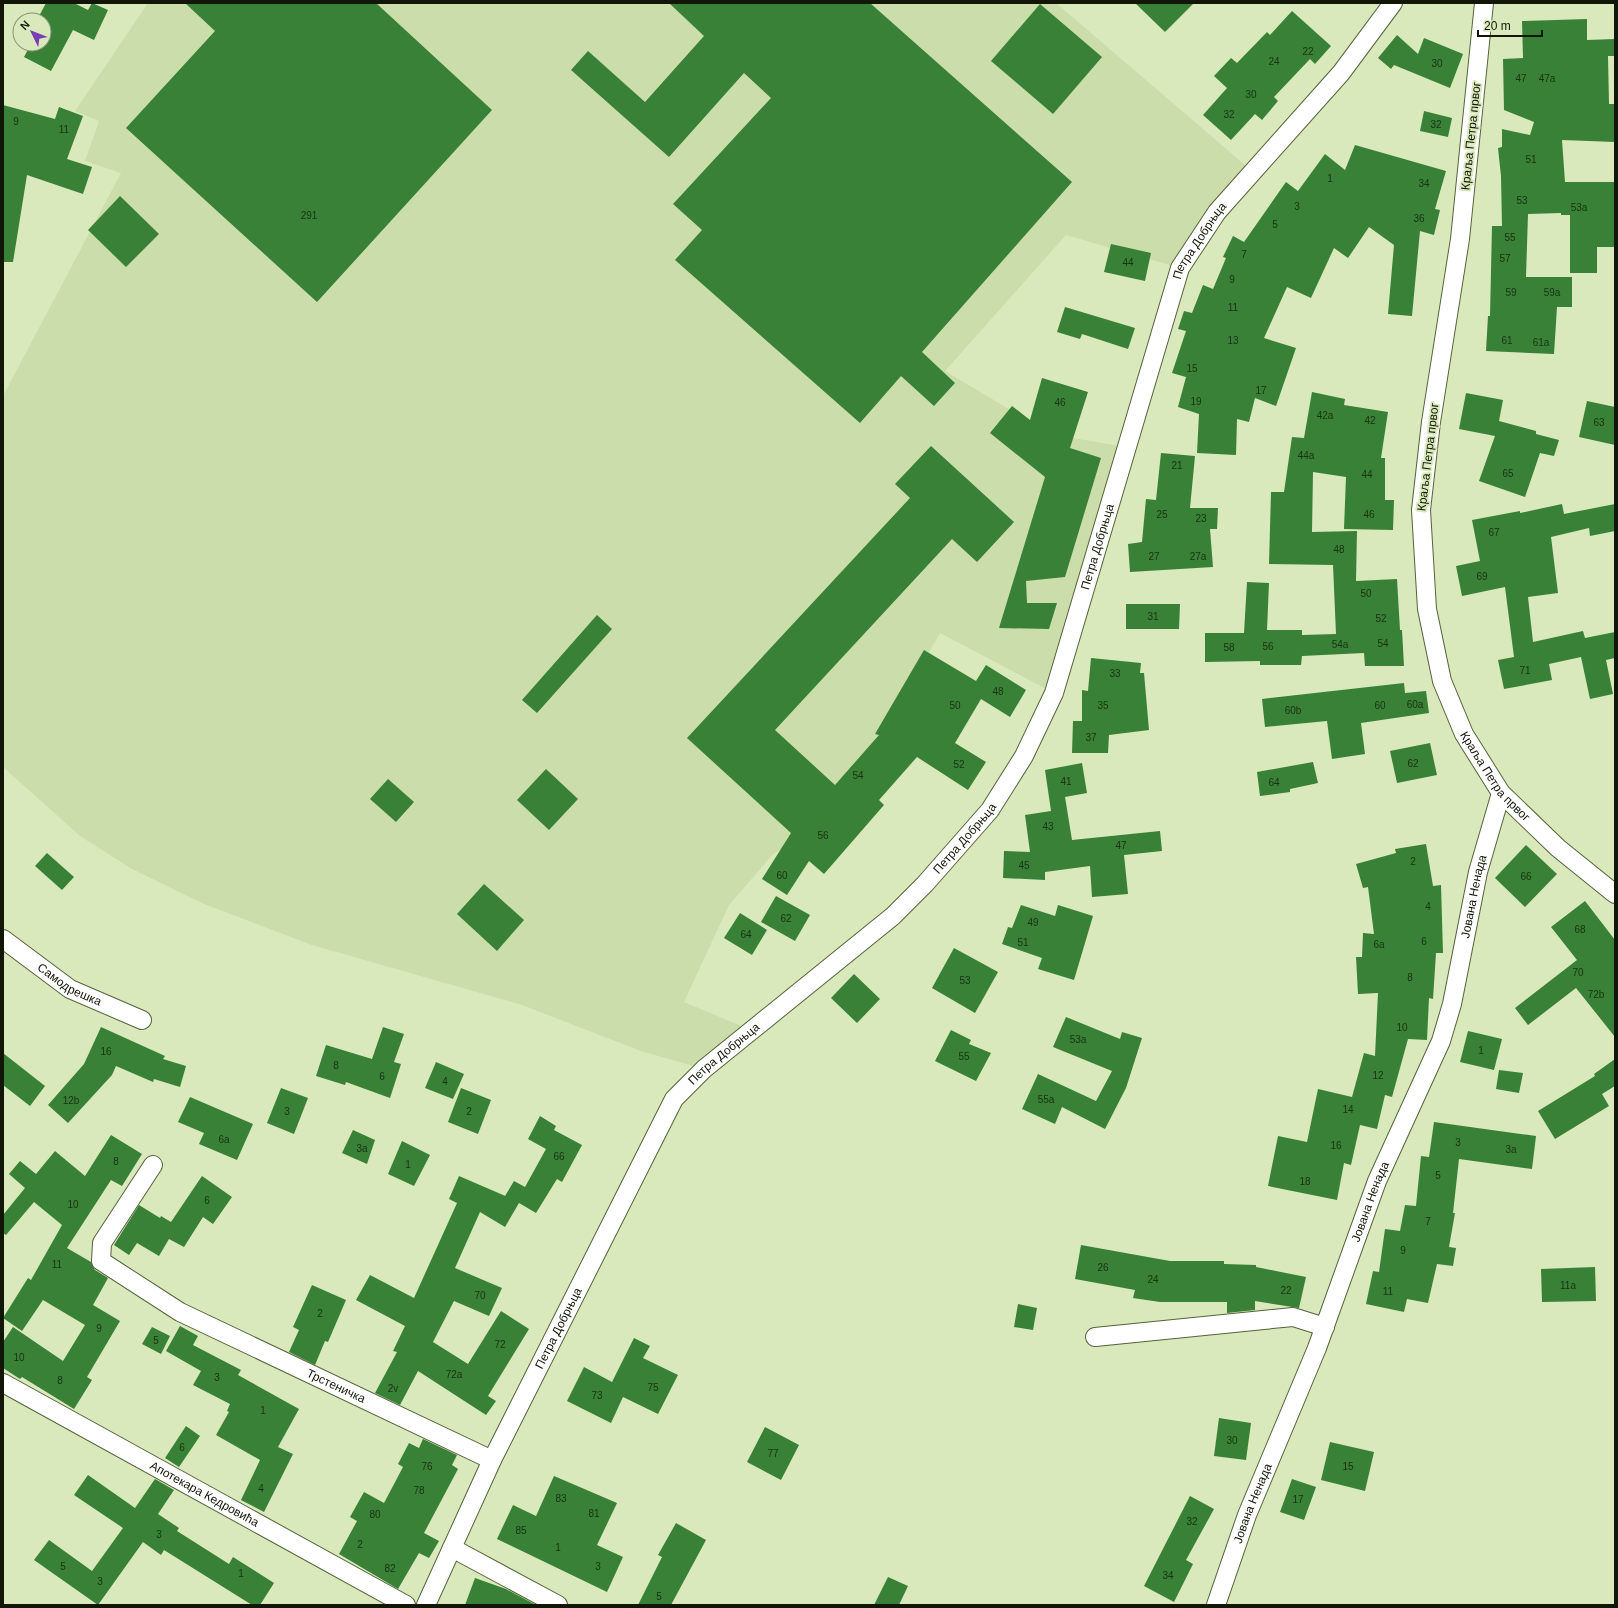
<svg xmlns="http://www.w3.org/2000/svg" width="1618" height="1608" font-family="Helvetica,sans-serif">
	<style>
		.built { fill: #cbddaa }
		.building { fill: #388137 }
		.lines { fill: none; stroke-linecap: round; stroke-linejoin: round }
		.minor-casing { stroke: #55623a; stroke-width: 20 }
		.minor { stroke: #fff; stroke-width: 18 }
		.labels { text-anchor: middle; stroke-width: 4; stroke-linejoin: round; paint-order: stroke }
		.number-label { font-size: 10px; fill: #1b3112 }
		.street-label { font-size: 12px; fill: #111606; stroke: #d9e9bc }
	</style>
	<rect width="100%" height="100%" fill="#d9e9bc"/>
	<polygon class="built" points="148,3 1056,3 1252,171 1180,268 1066,235 945,371 1019,415 1061,436 1126,447 1054,693 940,633 869,757 796,843 774,853 729,905 684,1002 751,1030 704,1069 641,1051 522,1005 312,945 204,904 132,869 80,836 3,767 3,396 121,173 85,161 99,121 75,111"/>
	<g class="building">
		<polygon points="46,3 74,3 88,10 92,3 108,10 94,40 73,30 51,71 24,57 31,44 44,44 44,20 37,20"/>
		<polygon points="185,3 376,3 492,110 317,302 126,128 215,31"/>
		<polygon points="669,3 870,3 1072,182 922,352 955,383 934,406 901,376 860,423 675,260 702,230 673,204 771,98 744,73 669,157 571,70 588,51 645,102 704,36"/>
		<polygon points="1135,3 1194,3 1165,32"/>
		<polygon points="1040,4 1102,57 1053,114 991,61"/>
		<polygon points="1292,11 1331,46 1315,64 1310,59 1274,97 1278,101 1262,120 1255,114 1231,140 1203,115 1227,88 1214,76 1231,58 1237,63 1267,32 1270,35"/>
		<polygon points="1587,19 1587,40 1615,39 1615,56 1608,56 1609,104 1615,104 1615,142 1562,140 1565,182 1615,182 1615,247 1597,247 1597,273 1570,273 1570,215 1561,215 1561,213 1528,214 1526,277 1572,277 1572,307 1557,307 1554,354 1486,351 1488,316 1490,316 1492,226 1502,226 1501,176 1498,148 1502,147 1502,129 1530,135 1534,122 1504,110 1503,59 1523,58 1522,21"/>
		<polygon points="1397,35 1418,54 1424,38 1463,54 1450,88 1394,65 1391,69 1378,58"/>
		<polygon points="3,105 55,119 59,107 83,116 67,159 92,167 83,194 27,175 13,262 3,262"/>
		<polygon points="1424,111 1452,118 1448,137 1420,131"/>
		<polygon points="1355,145 1446,171 1435,209 1440,210 1434,235 1420,231 1412,316 1388,314 1394,245 1369,227 1348,258 1334,248 1311,298 1287,287 1264,338 1296,348 1276,406 1255,398 1249,422 1237,419 1236,455 1197,453 1199,414 1178,407 1186,377 1172,373 1186,331 1178,329 1184,311 1192,313 1203,285 1213,289 1226,258 1223,257 1233,236 1244,242 1286,182 1298,191 1325,154 1345,170"/>
		<polygon points="120,196 159,234 126,267 88,230"/>
		<polygon points="1111,244 1151,253 1145,281 1104,272"/>
		<polygon points="1065,307 1135,328 1128,349 1082,334 1080,339 1057,332"/>
		<polygon points="1042,378 1088,392 1070,448 1101,458 1065,577 1026,581 1027,603 1057,603 1049,629 999,628 1045,477 990,433 1012,406 1030,420"/>
		<polygon points="1312,392 1345,399 1344,405 1388,412 1381,458 1385,458 1385,500 1394,500 1393,530 1344,529 1346,477 1313,472 1312,532 1357,531 1356,581 1397,579 1400,630 1402,630 1404,666 1365,666 1364,653 1302,656 1301,665 1260,665 1260,661 1205,662 1205,633 1244,633 1247,582 1269,583 1267,630 1302,630 1302,635 1336,634 1333,565 1269,564 1271,492 1284,492 1292,437 1304,438"/>
		<polygon points="1466,393 1503,400 1499,421 1536,431 1536,434 1559,440 1554,456 1540,453 1525,497 1479,481 1495,436 1459,429"/>
		<polygon points="1587,401 1615,407 1615,445 1579,437"/>
		<polygon points="931,446 1014,522 977,562 952,539 775,730 835,785 879,735 875,734 924,650 976,681 986,665 1026,690 1010,717 981,699 955,743 986,762 968,790 917,757 879,800 884,805 824,874 809,861 787,895 762,879 791,833 687,738 910,498 895,484"/>
		<polygon points="1161,453 1195,456 1190,508 1218,508 1217,529 1210,529 1213,567 1130,572 1128,544 1142,542 1146,499 1156,500"/>
		<polygon points="1562,504 1564,514 1615,504 1615,531 1590,536 1589,528 1551,537 1558,593 1528,597 1533,642 1583,631 1585,638 1615,632 1615,658 1606,660 1613,694 1590,699 1581,657 1549,664 1552,680 1504,689 1498,660 1514,657 1505,587 1462,596 1456,566 1480,561 1472,520 1520,511 1520,513"/>
		<polygon points="1126,604 1180,604 1179,629 1126,629"/>
		<polygon points="597,615 612,629 537,713 522,700"/>
		<polygon points="1091,658 1141,663 1140,673 1144,673 1149,730 1109,735 1108,753 1072,753 1073,721 1082,721 1082,690 1088,691"/>
		<polygon points="1404,683 1405,693 1426,691 1429,713 1361,723 1365,754 1332,759 1327,721 1265,727 1262,699"/>
		<polygon points="1430,743 1437,775 1397,783 1390,751"/>
		<polygon points="1313,762 1318,783 1290,789 1290,792 1260,796 1257,772"/>
		<polygon points="1082,763 1087,793 1065,797 1072,840 1160,831 1162,851 1124,855 1128,894 1092,897 1090,866 1045,872 1045,880 1003,878 1004,851 1030,852 1025,815 1051,811 1045,770"/>
		<polygon points="546,769 578,799 549,830 517,800"/>
		<polygon points="388,779 414,802 396,822 370,799"/>
		<polygon points="1426,844 1433,886 1441,885 1443,953 1436,953 1433,999 1429,998 1427,1040 1408,1039 1392,1097 1385,1095 1377,1129 1360,1125 1351,1165 1344,1163 1337,1200 1268,1186 1278,1136 1307,1142 1318,1089 1352,1097 1364,1053 1375,1056 1378,993 1358,994 1356,957 1362,957 1363,933 1374,934 1368,887 1363,888 1356,864 1396,853 1395,849"/>
		<polygon points="1526,845 1557,874 1525,907 1495,878"/>
		<polygon points="47,853 74,877 62,890 35,866"/>
		<polygon points="484,884 524,920 497,951 457,914"/>
		<polygon points="776,896 810,915 795,941 761,922"/>
		<polygon points="1585,901 1615,940 1615,1037 1576,988 1528,1025 1515,1008 1577,960 1551,927"/>
		<polygon points="1021,905 1055,916 1058,905 1093,916 1074,980 1038,969 1042,958 1002,944 1008,927 1012,928"/>
		<polygon points="740,913 767,930 752,955 724,938"/>
		<polygon points="954,948 998,972 975,1013 932,988"/>
		<polygon points="854,974 880,999 857,1023 831,998"/>
		<polygon points="1066,1017 1120,1039 1122,1032 1142,1038 1126,1088 1105,1129 1062,1107 1055,1124 1022,1109 1038,1074 1096,1101 1112,1071 1053,1047"/>
		<polygon points="101,1027 165,1056 163,1059 186,1066 180,1087 154,1079 153,1082 116,1066 112,1075 68,1123 48,1105 84,1064"/>
		<polygon points="383,1027 404,1034 394,1062 401,1064 390,1098 346,1082 345,1085 316,1076 326,1045 372,1059"/>
		<polygon points="951,1030 971,1040 969,1044 991,1053 976,1081 935,1061"/>
		<polygon points="1468,1031 1502,1039 1494,1070 1460,1062"/>
		<polygon points="3,1053 45,1086 30,1106 3,1085"/>
		<polygon points="1615,1059 1615,1086 1602,1094 1609,1106 1555,1139 1538,1111 1595,1076 1594,1074"/>
		<polygon points="436,1062 464,1074 453,1099 425,1088"/>
		<polygon points="1499,1070 1523,1073 1519,1093 1496,1089"/>
		<polygon points="281,1088 308,1098 294,1134 267,1123"/>
		<polygon points="461,1088 491,1100 478,1134 448,1122"/>
		<polygon points="190,1097 253,1124 237,1160 199,1144 204,1133 178,1122"/>
		<polygon points="540,1116 556,1126 554,1130 582,1145 562,1182 557,1179 536,1213 519,1203 505,1227 480,1212 455,1268 502,1288 489,1316 454,1301 433,1342 468,1364 501,1311 529,1329 488,1396 496,1401 486,1415 418,1371 400,1405 375,1393 397,1352 393,1351 405,1326 356,1300 370,1275 414,1298 457,1203 449,1199 459,1176 510,1198 505,1196 514,1181 525,1187 546,1149 528,1139"/>
		<polygon points="1434,1122 1536,1136 1532,1169 1459,1159 1453,1213 1455,1213 1449,1247 1456,1248 1453,1266 1437,1264 1428,1303 1407,1299 1404,1312 1366,1304 1373,1271 1379,1272 1385,1229 1400,1231 1405,1205 1416,1206 1421,1156 1429,1157"/>
		<polygon points="353,1130 375,1140 367,1164 342,1153"/>
		<polygon points="111,1135 142,1154 122,1186 111,1180 67,1248 91,1262 95,1270 108,1278 93,1305 120,1321 87,1377 92,1380 74,1409 22,1377 20,1379 3,1368 3,1342 13,1327 63,1361 85,1325 43,1300 22,1331 3,1318 28,1278 31,1280 62,1225 34,1202 6,1235 3,1233 3,1215 25,1188 9,1174 20,1161 36,1174 55,1151 85,1176"/>
		<polygon points="402,1141 430,1155 414,1186 388,1174"/>
		<polygon points="202,1176 232,1197 213,1224 203,1217 184,1247 169,1239 159,1256 137,1243 129,1255 114,1245 139,1205 160,1218 161,1216 171,1222"/>
		<polygon points="1081,1245 1170,1261 1224,1261 1224,1264 1256,1265 1256,1267 1306,1277 1299,1308 1255,1301 1255,1310 1227,1313 1227,1302 1160,1302 1133,1298 1135,1290 1075,1279"/>
		<polygon points="1595,1267 1596,1301 1542,1302 1541,1269"/>
		<polygon points="312,1285 346,1300 328,1342 325,1341 315,1365 289,1352 299,1330 293,1327"/>
		<polygon points="1018,1304 1037,1308 1033,1330 1014,1327"/>
		<polygon points="180,1326 198,1336 193,1345 241,1370 238,1375 299,1409 278,1447 293,1454 264,1512 241,1500 260,1460 216,1435 229,1412 227,1411 230,1404 193,1385 201,1371 166,1351"/>
		<polygon points="152,1327 170,1336 161,1354 142,1344"/>
		<polygon points="634,1338 650,1346 643,1358 678,1375 658,1414 623,1397 611,1423 567,1401 584,1367 612,1382"/>
		<polygon points="1219,1418 1251,1423 1246,1460 1214,1456"/>
		<polygon points="186,1426 200,1436 179,1467 165,1458"/>
		<polygon points="765,1427 799,1445 781,1480 747,1462"/>
		<polygon points="423,1439 457,1455 452,1465 458,1469 424,1533 439,1541 429,1558 419,1553 398,1589 339,1554 357,1521 350,1517 364,1492 384,1503 403,1467 398,1464 409,1443 419,1448"/>
		<polygon points="1330,1442 1374,1452 1365,1491 1321,1480"/>
		<polygon points="88,1475 135,1508 155,1479 174,1490 158,1514 179,1528 177,1531 229,1564 233,1557 274,1583 260,1605 252,1605 164,1550 161,1555 143,1542 98,1605 34,1560 49,1540 92,1571 123,1528 74,1495"/>
		<polygon points="554,1476 617,1503 597,1545 623,1557 607,1592 497,1539 513,1505 536,1516"/>
		<polygon points="1292,1479 1316,1487 1304,1520 1280,1512"/>
		<polygon points="1190,1496 1214,1509 1186,1560 1193,1564 1174,1602 1144,1586"/>
		<polygon points="676,1523 706,1540 671,1605 638,1605 662,1557 658,1555"/>
		<polygon points="888,1577 908,1586 899,1605 874,1605"/>
		<polygon points="475,1578 506,1589 536,1605 465,1605"/>
	</g>
	<g class="lines">
		<defs>
			<g id="minor">
				<path id="s1" d="M 1484,3 L 1460,239 L 1431,422 L 1421,510 L 1427,609 L 1442,681 L 1464,734 L 1501,793 L 1558,848 L 1615,894"/>
				<path id="s2" d="M 3,939 L 70,989 L 142,1020"/>
				<path id="s3" d="M 153,1165 L 102,1243 L 101,1261 L 180,1312 L 492,1460"/>
				<polyline points="1095,1337 1293,1317 1325,1327"/>
				<path id="s4" d="M 3,1383 L 406,1605"/>
				<polyline points="452,1548 558,1605"/>
				<path id="s5" d="M 426,1605 L 492,1460 L 674,1099 L 704,1069 L 893,916 L 925,884 L 990,810 L 1024,756 L 1054,693 L 1180,268 L 1217,212 L 1341,73 L 1393,3"/>
				<path id="s6" d="M 1216,1605 L 1247,1515 L 1317,1348 L 1377,1181 L 1441,1041 L 1452,1004 L 1478,872 L 1501,793"/>
			</g>
		</defs>
		<use href="#minor" class="minor-casing"/>
		<use href="#minor" class="minor"/>
	</g>
	<g class="labels">
		<g class="number-label">
			<text x="1308" y="55">22</text>
			<text x="1274" y="65">24</text>
			<text x="1437" y="67">30</text>
			<text x="1521" y="82">47</text>
			<text x="1547" y="82">47a</text>
			<text x="1251" y="98">30</text>
			<text x="1229" y="118">32</text>
			<text x="16" y="125">9</text>
			<text x="1436" y="128">32</text>
			<text x="64" y="133">11</text>
			<text x="1531" y="163">51</text>
			<text x="1330" y="182">1</text>
			<text x="1424" y="187">34</text>
			<text x="1522" y="204">53</text>
			<text x="1297" y="210">3</text>
			<text x="1579" y="211">53a</text>
			<text x="309" y="219">291</text>
			<text x="1419" y="222">36</text>
			<text x="1275" y="228">5</text>
			<text x="1510" y="241">55</text>
			<text x="1244" y="258">7</text>
			<text x="1505" y="262">57</text>
			<text x="1128" y="266">44</text>
			<text x="1232" y="283">9</text>
			<text x="1511" y="296">59</text>
			<text x="1552" y="296">59a</text>
			<text x="1233" y="311">11</text>
			<text x="1233" y="344">13</text>
			<text x="1507" y="344">61</text>
			<text x="1541" y="346">61a</text>
			<text x="1192" y="372">15</text>
			<text x="1261" y="394">17</text>
			<text x="1196" y="405">19</text>
			<text x="1060" y="406">46</text>
			<text x="1325" y="419">42a</text>
			<text x="1370" y="424">42</text>
			<text x="1599" y="426">63</text>
			<text x="1306" y="459">44a</text>
			<text x="1177" y="469">21</text>
			<text x="1508" y="477">65</text>
			<text x="1367" y="478">44</text>
			<text x="1162" y="518">25</text>
			<text x="1369" y="518">46</text>
			<text x="1201" y="522">23</text>
			<text x="1494" y="536">67</text>
			<text x="1339" y="553">48</text>
			<text x="1154" y="560">27</text>
			<text x="1198" y="560">27a</text>
			<text x="1482" y="580">69</text>
			<text x="1366" y="597">50</text>
			<text x="1153" y="620">31</text>
			<text x="1381" y="622">52</text>
			<text x="1383" y="647">54</text>
			<text x="1340" y="648">54a</text>
			<text x="1268" y="650">56</text>
			<text x="1229" y="651">58</text>
			<text x="1525" y="674">71</text>
			<text x="1115" y="677">33</text>
			<text x="998" y="695">48</text>
			<text x="1415" y="708">60a</text>
			<text x="955" y="709">50</text>
			<text x="1103" y="709">35</text>
			<text x="1380" y="709">60</text>
			<text x="1293" y="714">60b</text>
			<text x="1091" y="741">37</text>
			<text x="1413" y="767">62</text>
			<text x="959" y="768">52</text>
			<text x="858" y="779">54</text>
			<text x="1066" y="785">41</text>
			<text x="1274" y="786">64</text>
			<text x="1048" y="830">43</text>
			<text x="823" y="839">56</text>
			<text x="1121" y="849">47</text>
			<text x="1413" y="865">2</text>
			<text x="1024" y="869">45</text>
			<text x="782" y="879">60</text>
			<text x="1526" y="880">66</text>
			<text x="1428" y="910">4</text>
			<text x="786" y="922">62</text>
			<text x="1033" y="926">49</text>
			<text x="1580" y="933">68</text>
			<text x="746" y="938">64</text>
			<text x="1424" y="945">6</text>
			<text x="1023" y="946">51</text>
			<text x="1379" y="948">6a</text>
			<text x="1578" y="976">70</text>
			<text x="1410" y="981">8</text>
			<text x="965" y="984">53</text>
			<text x="1596" y="998">72b</text>
			<text x="1402" y="1031">10</text>
			<text x="1078" y="1043">53a</text>
			<text x="1481" y="1054">1</text>
			<text x="106" y="1055">16</text>
			<text x="964" y="1060">55</text>
			<text x="336" y="1069">8</text>
			<text x="1378" y="1079">12</text>
			<text x="382" y="1080">6</text>
			<text x="445" y="1085">4</text>
			<text x="1046" y="1103">55a</text>
			<text x="71" y="1104">12b</text>
			<text x="1348" y="1113">14</text>
			<text x="287" y="1115">3</text>
			<text x="469" y="1115">2</text>
			<text x="224" y="1143">6a</text>
			<text x="1458" y="1146">3</text>
			<text x="1336" y="1149">16</text>
			<text x="362" y="1152">3a</text>
			<text x="1511" y="1153">3a</text>
			<text x="559" y="1160">66</text>
			<text x="116" y="1165">8</text>
			<text x="408" y="1168">1</text>
			<text x="1438" y="1179">5</text>
			<text x="1305" y="1185">18</text>
			<text x="207" y="1204">6</text>
			<text x="73" y="1208">10</text>
			<text x="1428" y="1225">7</text>
			<text x="1403" y="1254">9</text>
			<text x="57" y="1268">11</text>
			<text x="1103" y="1271">26</text>
			<text x="1153" y="1283">24</text>
			<text x="1568" y="1289">11a</text>
			<text x="1286" y="1294">22</text>
			<text x="1388" y="1295">11</text>
			<text x="480" y="1299">70</text>
			<text x="320" y="1317">2</text>
			<text x="99" y="1332">9</text>
			<text x="156" y="1344">5</text>
			<text x="500" y="1348">72</text>
			<text x="19" y="1361">10</text>
			<text x="454" y="1378">72a</text>
			<text x="217" y="1381">3</text>
			<text x="60" y="1384">8</text>
			<text x="653" y="1391">75</text>
			<text x="393" y="1392">2v</text>
			<text x="597" y="1399">73</text>
			<text x="263" y="1414">1</text>
			<text x="1232" y="1444">30</text>
			<text x="182" y="1451">6</text>
			<text x="773" y="1457">77</text>
			<text x="427" y="1470">76</text>
			<text x="1348" y="1470">15</text>
			<text x="261" y="1492">4</text>
			<text x="419" y="1494">78</text>
			<text x="561" y="1502">83</text>
			<text x="1298" y="1503">17</text>
			<text x="594" y="1517">81</text>
			<text x="375" y="1518">80</text>
			<text x="1192" y="1525">32</text>
			<text x="521" y="1534">85</text>
			<text x="159" y="1538">3</text>
			<text x="360" y="1548">2</text>
			<text x="558" y="1551">1</text>
			<text x="63" y="1570">5</text>
			<text x="598" y="1570">3</text>
			<text x="390" y="1572">82</text>
			<text x="241" y="1577">1</text>
			<text x="1168" y="1579">34</text>
			<text x="100" y="1585">3</text>
			<text x="659" y="1600">5</text>
		</g>
		<g class="street-label">
			<text transform="translate(1471 136) rotate(-84)" y="4">Краља Петра првог</text>
			<text dy="4" stroke="none"><textPath href="#s5" startOffset="1603">Петра Добрњца</textPath></text>
			<text transform="translate(1428 457) rotate(-83)" y="4">Краља Петра првог</text>
			<text dy="4" stroke="none"><textPath href="#s5" startOffset="1279">Петра Добрњца</textPath></text>
			<text dy="4" stroke="none"><textPath href="#s1" startOffset="794">Краља Петра првог</textPath></text>
			<text dy="4" stroke="none"><textPath href="#s5" startOffset="955">Петра Добрњца</textPath></text>
			<text dy="4" stroke="none"><textPath href="#s6" startOffset="756">Јована Ненада</textPath></text>
			<text dy="4" stroke="none"><textPath href="#s2" startOffset="81">Самодрешка</textPath></text>
			<text dy="4" stroke="none"><textPath href="#s5" startOffset="631">Петра Добрњца</textPath></text>
			<text dy="4" stroke="none"><textPath href="#s6" startOffset="432">Јована Ненада</textPath></text>
			<text dy="4" stroke="none"><textPath href="#s5" startOffset="307">Петра Добрњца</textPath></text>
			<text dy="4" stroke="none"><textPath href="#s3" startOffset="378">Трстеничка</textPath></text>
			<text dy="4" stroke="none"><textPath href="#s4" startOffset="230">Апотекара Кедровића</textPath></text>
			<text dy="4" stroke="none"><textPath href="#s6" startOffset="108">Јована Ненада</textPath></text>
		</g>
	</g>
	<rect width="1618" height="1608" fill="none" stroke="#111606" stroke-width="8"/>
	<g transform="translate(32 32) rotate(313)"><circle r="19" fill="#d9e9bc" stroke="#899573"/>
	<path d="M0-3L7 15L0 10L-7 15Z" fill="#793eb4"/>
	<text y="-6" font-size="11" font-weight="bold" text-anchor="middle" fill="#111606">N</text>
	</g>
	<path d="M1478 30v6h64v-6" fill="none" stroke="#111606" stroke-width="2"/>
	<text x="1484" y="30" font-size="12" fill="#111606" stroke="#d9e9bc" stroke-width="3" paint-order="stroke">20 m</text>
</svg>
